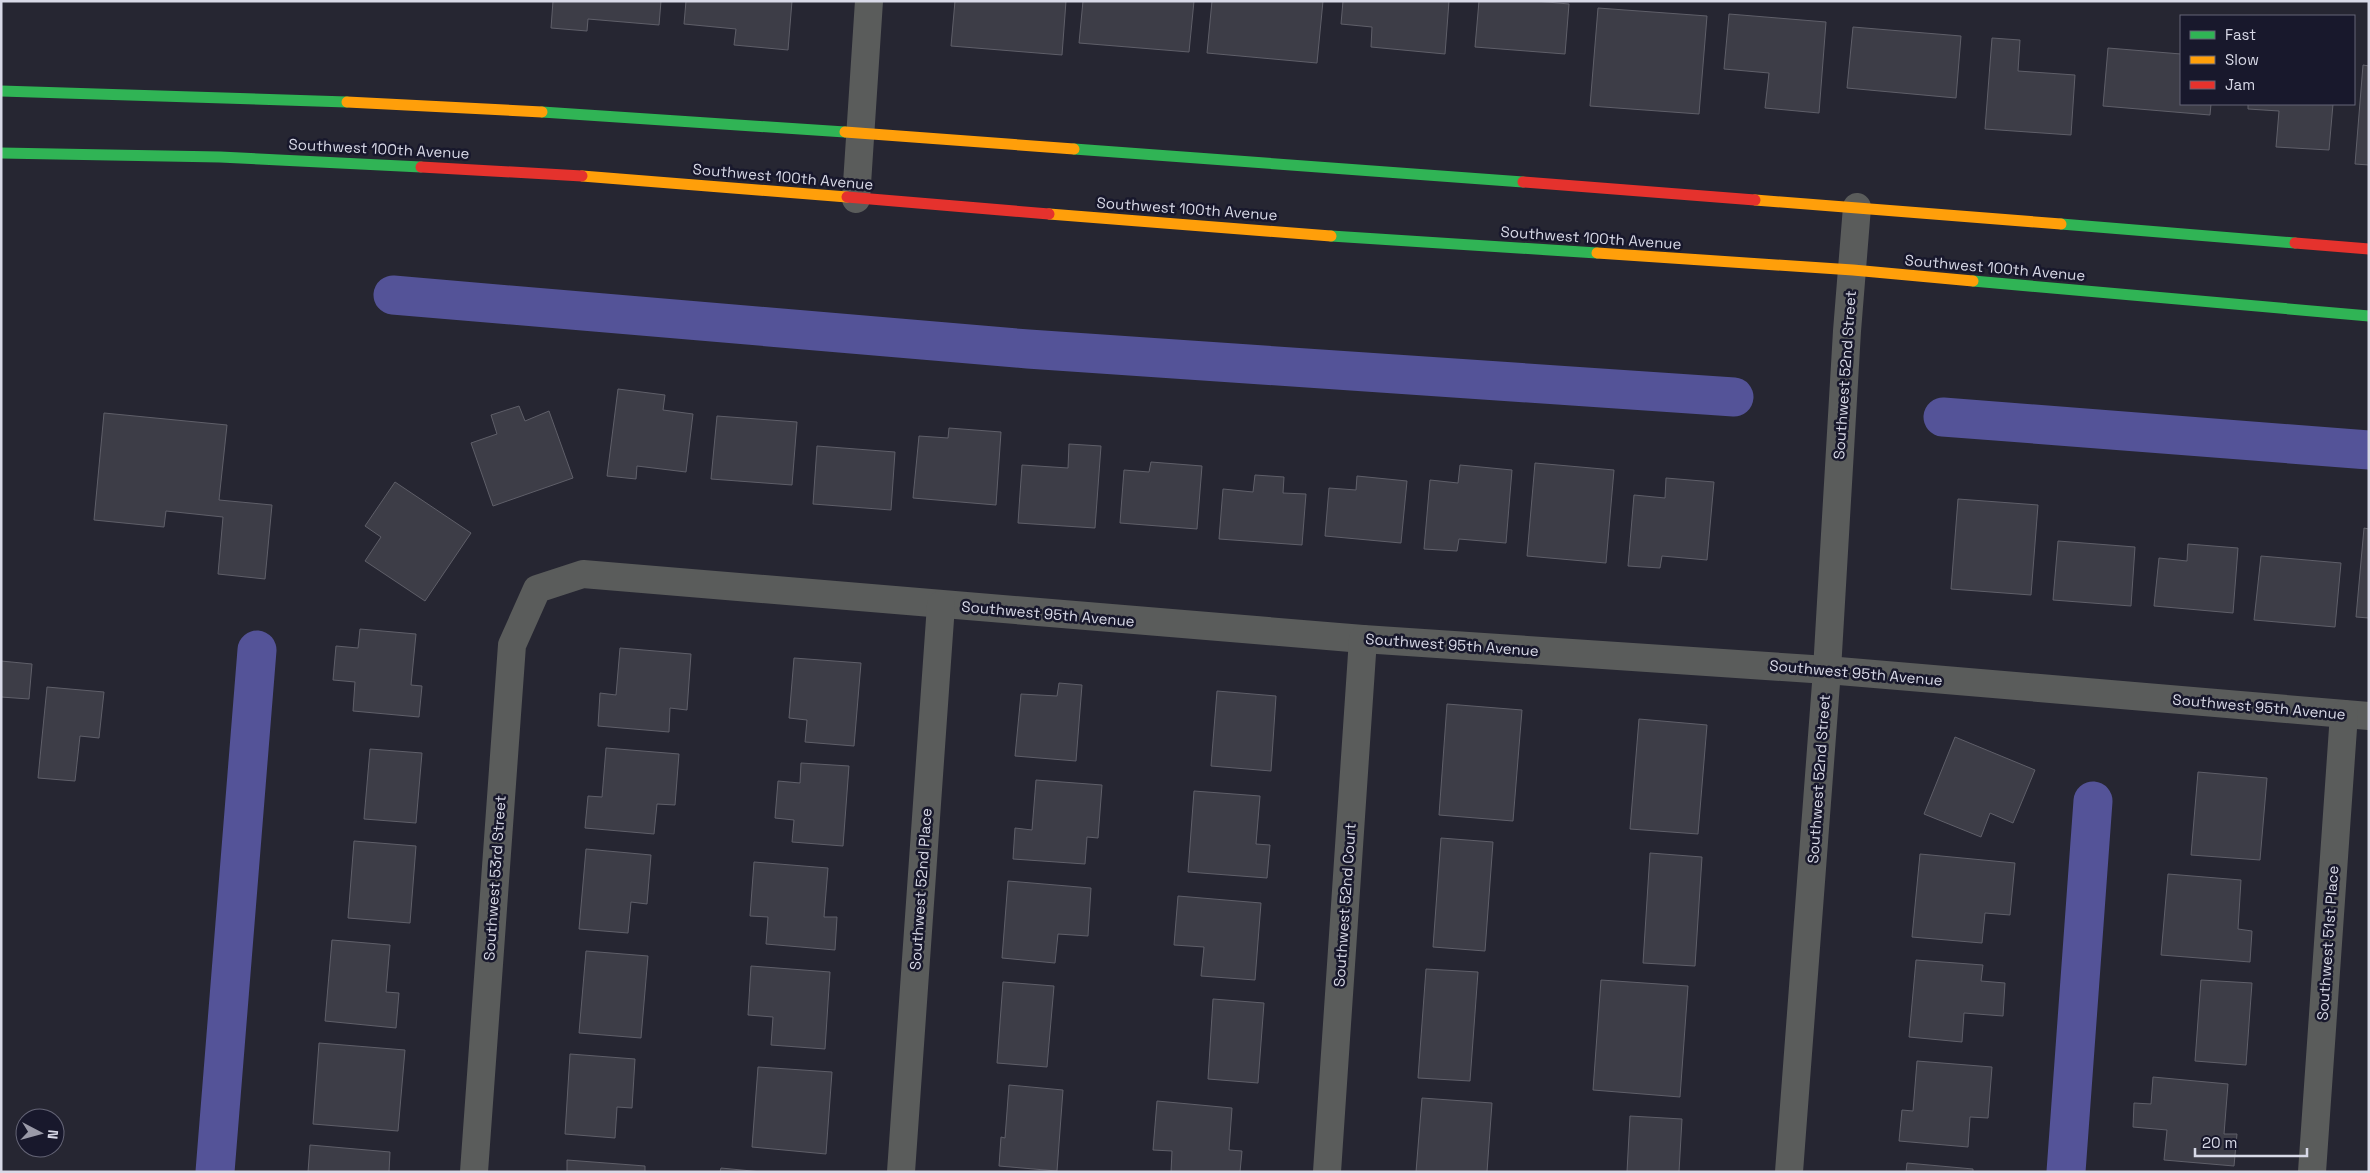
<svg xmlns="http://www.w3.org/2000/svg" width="2370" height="1173" font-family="'Space Grotesk',sans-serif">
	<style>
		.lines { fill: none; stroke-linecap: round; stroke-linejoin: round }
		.canal { stroke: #545398; stroke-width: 39 }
		.building { fill: #3d3d47; stroke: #5f5f69 }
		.street { stroke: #5a5c5b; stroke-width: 28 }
		.fast { stroke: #30b455; stroke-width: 11 }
		.slow { stroke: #ff9f0a; stroke-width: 11 }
		.jam { stroke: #e5322d; stroke-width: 11 }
		.labels { text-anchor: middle; stroke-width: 5; stroke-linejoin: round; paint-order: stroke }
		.street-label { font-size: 15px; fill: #d8d9e7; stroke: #18182c }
	</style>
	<rect width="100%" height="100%" fill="#262632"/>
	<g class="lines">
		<g class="canal">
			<polyline points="393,295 1028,349 1734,397"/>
			<polyline points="1943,417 2369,450"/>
			<polyline points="215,1172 257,650"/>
			<polyline points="2066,1172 2093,801"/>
		</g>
	</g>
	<g class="building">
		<polygon points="553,1 661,1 659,25 588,19 587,31 551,28"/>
		<polygon points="686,1 792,1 788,50 734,45 736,29 684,24"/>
		<polygon points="955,1 1066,1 1062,55 951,46"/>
		<polygon points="1083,1 1194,1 1189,52 1079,43"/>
		<polygon points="1212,1 1323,1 1317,63 1207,53"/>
		<polygon points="1343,1 1449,1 1445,54 1371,47 1372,27 1341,24"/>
		<polygon points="1479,1 1536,1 1569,4 1565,54 1475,47"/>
		<polygon points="1598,8 1707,16 1699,114 1590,106"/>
		<polygon points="1729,14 1826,22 1819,113 1765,108 1769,73 1724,69"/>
		<polygon points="1853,27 1961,36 1956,98 1847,88"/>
		<polygon points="1992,38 2020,40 2018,71 2075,75 2071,135 1985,129"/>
		<polygon points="2108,48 2181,54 2181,104 2211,104 2210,115 2103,106"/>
		<polygon points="2363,65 2369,66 2369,165 2355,164"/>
		<polygon points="2248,104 2333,104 2329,150 2276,147 2279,111 2248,109"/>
		<polygon points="618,389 665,395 663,410 693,414 686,472 637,466 636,479 607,476"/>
		<polygon points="519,406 525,421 549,411 573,478 493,506 471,443 497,434 491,415"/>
		<polygon points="104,413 227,425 219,500 272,505 265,579 218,574 223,517 166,511 164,527 94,520"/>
		<polygon points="717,416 797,422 792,485 711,479"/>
		<polygon points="949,428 1001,432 996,505 913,498 919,436 948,438"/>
		<polygon points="1069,444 1101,446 1095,528 1018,523 1022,465 1068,468"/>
		<polygon points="817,446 895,452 891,510 813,504"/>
		<polygon points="1151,462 1202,466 1197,529 1120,523 1124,470 1149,472"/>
		<polygon points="1535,463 1614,470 1606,563 1527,556"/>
		<polygon points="1460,465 1512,470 1506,543 1459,539 1457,551 1424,549 1430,480 1458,483"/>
		<polygon points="1255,475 1284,477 1283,493 1306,494 1302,545 1219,539 1223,489 1253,492"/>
		<polygon points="1357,476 1407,481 1401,543 1325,536 1329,488 1356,490"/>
		<polygon points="1666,478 1714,482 1707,560 1662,556 1660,568 1628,566 1634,495 1665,498"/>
		<polygon points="395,482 471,533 425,601 365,561 381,537 365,526"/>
		<polygon points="1958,499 2038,505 2031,595 1951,589"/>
		<polygon points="2364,528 2369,529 2369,618 2356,617"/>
		<polygon points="2058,541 2135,547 2131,606 2053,600"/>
		<polygon points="2188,544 2238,548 2233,613 2154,606 2159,558 2187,561"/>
		<polygon points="2261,556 2341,563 2335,627 2254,620"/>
		<polygon points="360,629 416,634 411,685 422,686 419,717 353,711 355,682 333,680 336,646 358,648"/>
		<polygon points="620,648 691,654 687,710 670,708 669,732 598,726 600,693 616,695"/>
		<polygon points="794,658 861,663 854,746 805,742 807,720 789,718"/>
		<polygon points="1,661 32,664 29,699 1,697"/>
		<polygon points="1059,683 1082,685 1076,761 1015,756 1021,694 1057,696"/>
		<polygon points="47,687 104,692 99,738 80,736 75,781 38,778"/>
		<polygon points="1217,691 1276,696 1271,771 1211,766"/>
		<polygon points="1447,704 1522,710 1513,821 1439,815"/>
		<polygon points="1639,719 1707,725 1698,834 1630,829"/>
		<polygon points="1955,737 2035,770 2013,823 1990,813 1981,837 1924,814"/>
		<polygon points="606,748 679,754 675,805 657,804 654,834 585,828 588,796 602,797"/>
		<polygon points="370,749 422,753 416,823 364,819"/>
		<polygon points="801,763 849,766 843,846 792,842 794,820 775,818 778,781 800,783"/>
		<polygon points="2198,772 2267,778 2260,860 2191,855"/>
		<polygon points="1036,780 1102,785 1098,838 1087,837 1085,864 1013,859 1015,828 1032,830"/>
		<polygon points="1194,791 1260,796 1256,844 1270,845 1267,878 1188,872"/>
		<polygon points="1441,838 1493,842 1485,951 1433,947"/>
		<polygon points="354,841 416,846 410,923 348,918"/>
		<polygon points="586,849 651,855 647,904 631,902 628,933 579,929"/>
		<polygon points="1650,853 1702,857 1695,966 1643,963"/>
		<polygon points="1920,854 2015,863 2010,915 1985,913 1982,943 1912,937"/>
		<polygon points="754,862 828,868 824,917 837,917 835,950 766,944 768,917 750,916"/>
		<polygon points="2168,874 2241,880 2238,929 2252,931 2250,962 2161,955"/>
		<polygon points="1008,881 1091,888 1088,936 1058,934 1055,963 1002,958"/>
		<polygon points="1178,896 1261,903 1255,980 1201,976 1204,947 1174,945"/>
		<polygon points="332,940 390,945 386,992 399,993 396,1028 325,1021"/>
		<polygon points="586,951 648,956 641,1038 579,1033"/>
		<polygon points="1916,960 1983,965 1981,981 2005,983 2003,1016 1964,1013 1962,1042 1909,1037"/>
		<polygon points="751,966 830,972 825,1049 771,1045 773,1017 748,1015"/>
		<polygon points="1426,969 1478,972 1470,1081 1418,1078"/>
		<polygon points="1601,980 1688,986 1680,1097 1593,1090"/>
		<polygon points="2201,980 2252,983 2246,1065 2195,1061"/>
		<polygon points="1003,982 1054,986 1047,1067 997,1063"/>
		<polygon points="1213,999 1264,1003 1258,1083 1208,1079"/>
		<polygon points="319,1043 405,1050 398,1131 313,1124"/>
		<polygon points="570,1054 635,1059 632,1108 617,1107 615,1138 565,1134"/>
		<polygon points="1917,1061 1992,1067 1988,1118 1970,1117 1968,1147 1899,1141 1902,1110 1913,1111"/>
		<polygon points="758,1067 832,1072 826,1154 752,1147"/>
		<polygon points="2153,1077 2228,1084 2224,1134 2237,1134 2234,1166 2164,1160 2167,1130 2133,1127 2134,1103 2151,1104"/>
		<polygon points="1009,1085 1063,1090 1057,1171 999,1166 1001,1137 1005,1138"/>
		<polygon points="1422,1098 1492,1103 1487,1172 1416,1172"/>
		<polygon points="1157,1101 1232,1108 1229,1150 1242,1151 1240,1172 1171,1172 1172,1151 1153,1150"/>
		<polygon points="1630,1116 1682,1119 1679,1172 1627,1172"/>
		<polygon points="310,1145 390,1152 389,1172 308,1172"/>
		<polygon points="567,1160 645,1166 645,1172 567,1172"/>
		<polygon points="1907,1163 1973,1169 1973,1172 1906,1172"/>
		<polygon points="721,1168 762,1172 720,1172"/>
	</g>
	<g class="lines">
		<g class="street">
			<polyline points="856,199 869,1"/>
			<polyline points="474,1172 512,645 537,589 583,574 1363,639 1827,670 2369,716"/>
			<polyline points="901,1172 941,605"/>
			<polyline points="1327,1172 1363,639"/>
			<polyline points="1789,1172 1827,670 1847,331 1857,207"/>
			<polyline points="2312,1172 2344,714"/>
		</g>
		<g class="fast">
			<polyline points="1,91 347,102"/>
			<polyline points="542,112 845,132"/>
			<polyline points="1074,149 1523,182"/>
			<polyline points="1,153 220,157 421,167"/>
			<polyline points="2061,224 2295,243"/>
			<polyline points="1331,236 1597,253"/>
			<polyline points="1973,281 2369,316"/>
		</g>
		<g class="slow">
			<polyline points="347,102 542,112"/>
			<polyline points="845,132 1074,149"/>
			<polyline points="582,176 847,197"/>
			<polyline points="1755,200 2061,224"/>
			<polyline points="1049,214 1331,236"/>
			<polyline points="1597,253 1853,270 1973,281"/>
		</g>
		<g class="jam">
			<polyline points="421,167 582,176"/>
			<polyline points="1523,182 1755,200"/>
			<polyline points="847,197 1049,214"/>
			<polyline points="2295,243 2369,249"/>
		</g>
	</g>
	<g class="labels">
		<g class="street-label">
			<text transform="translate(379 149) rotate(3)" y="5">Southwest 100th Avenue</text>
			<text transform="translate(783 177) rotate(5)" y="5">Southwest 100th Avenue</text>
			<text transform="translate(1187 209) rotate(4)" y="5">Southwest 100th Avenue</text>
			<text transform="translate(1591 238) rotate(4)" y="5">Southwest 100th Avenue</text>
			<text transform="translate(1995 268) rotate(5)" y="5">Southwest 100th Avenue</text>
			<text transform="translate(1845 375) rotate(-86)" y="5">Southwest 52nd Street</text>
			<text transform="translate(1048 614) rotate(5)" y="5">Southwest 95th Avenue</text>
			<text transform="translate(1452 645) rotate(4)" y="5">Southwest 95th Avenue</text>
			<text transform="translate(1856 673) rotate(5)" y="5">Southwest 95th Avenue</text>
			<text transform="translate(2259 707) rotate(5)" y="5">Southwest 95th Avenue</text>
			<text transform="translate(1819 779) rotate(-86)" y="5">Southwest 52nd Street</text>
			<text transform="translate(495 878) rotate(-86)" y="5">Southwest 53rd Street</text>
			<text transform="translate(921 889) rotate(-86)" y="5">Southwest 52nd Place</text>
			<text transform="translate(1345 905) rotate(-86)" y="5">Southwest 52nd Court</text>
			<text transform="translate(2328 943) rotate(-86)" y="5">Southwest 51st Place</text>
		</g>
	</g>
	<rect width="2370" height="1173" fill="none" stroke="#d8d9e7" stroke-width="5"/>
	<rect x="2180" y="15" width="175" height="90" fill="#18182c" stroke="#656577"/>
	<rect x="2190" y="31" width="25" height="8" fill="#30b455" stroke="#656577"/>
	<text x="2225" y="40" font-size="15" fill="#d8d9e7">Fast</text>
	<rect x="2190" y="56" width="25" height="8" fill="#ff9f0a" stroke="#656577"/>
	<text x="2225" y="65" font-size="15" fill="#d8d9e7">Slow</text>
	<rect x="2190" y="81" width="25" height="8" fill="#e5322d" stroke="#656577"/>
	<text x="2225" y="90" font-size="15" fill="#d8d9e7">Jam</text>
	<g transform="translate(40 1133) rotate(96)"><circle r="24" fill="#18182c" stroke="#656577"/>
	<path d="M0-4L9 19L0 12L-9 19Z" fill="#9a9aa8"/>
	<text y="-8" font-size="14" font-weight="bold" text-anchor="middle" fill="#d8d9e7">N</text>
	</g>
	<path d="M2195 1148v8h112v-8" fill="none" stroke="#d8d9e7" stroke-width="2.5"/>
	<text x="2202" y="1148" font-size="15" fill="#d8d9e7" stroke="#18182c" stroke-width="4" paint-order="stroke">20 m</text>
</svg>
